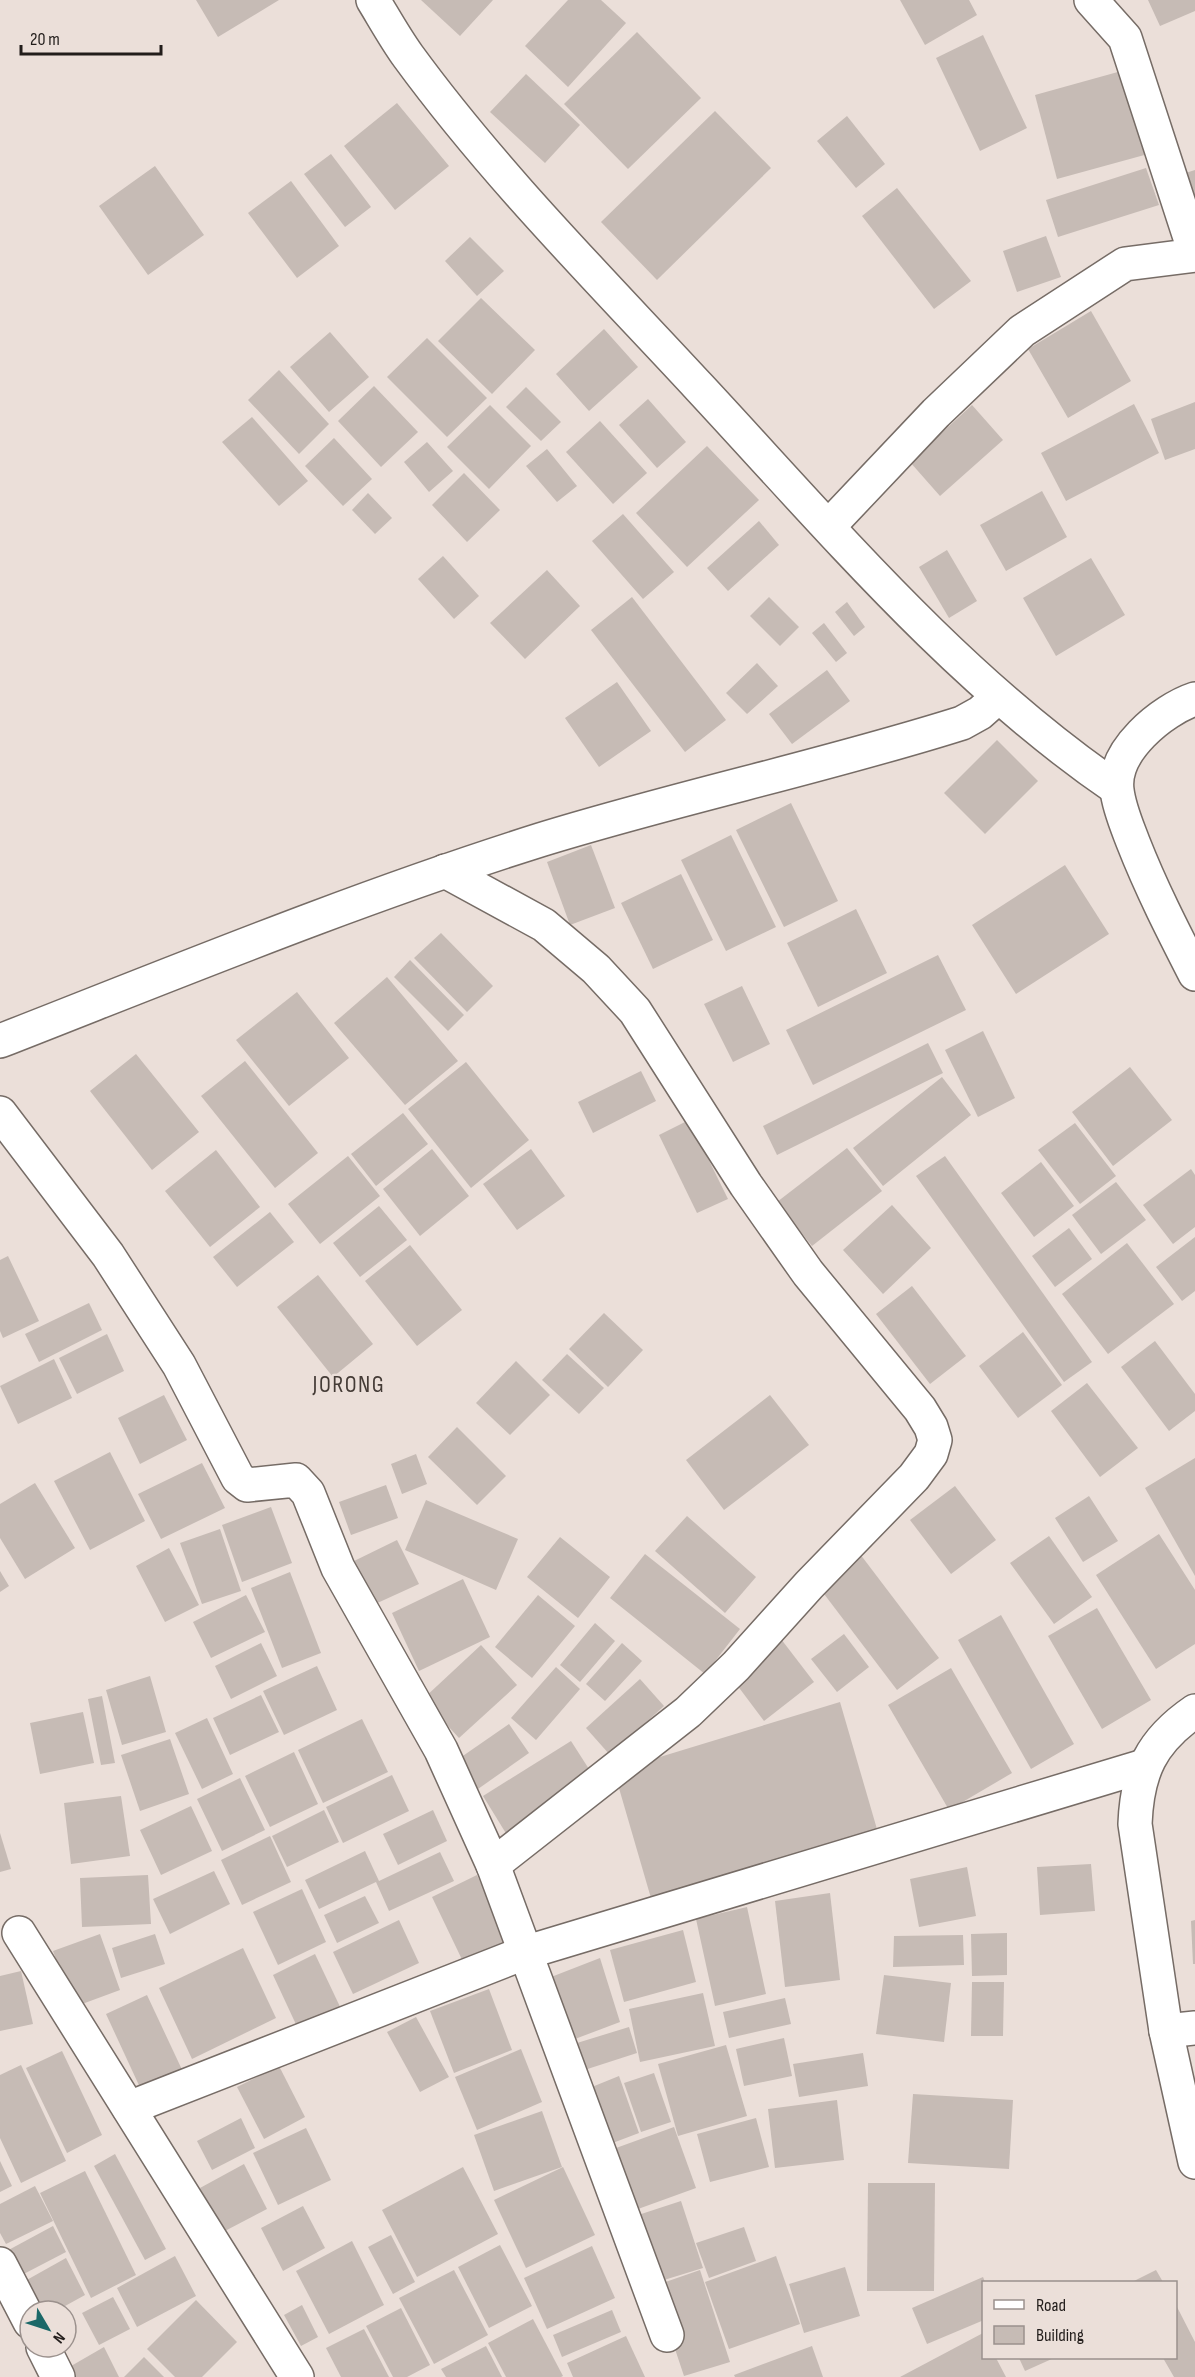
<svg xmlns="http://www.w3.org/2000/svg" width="1195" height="2377" font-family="'Sofia Sans Condensed',sans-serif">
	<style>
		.building { fill: #c6bbb5 }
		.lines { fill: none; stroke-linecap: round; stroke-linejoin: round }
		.street-casing { stroke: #766c66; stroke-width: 36 }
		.secondary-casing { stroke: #766c66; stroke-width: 36 }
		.street { stroke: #fff; stroke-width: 33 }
		.secondary { stroke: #fff; stroke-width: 33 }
		.labels { text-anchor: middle; stroke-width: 4.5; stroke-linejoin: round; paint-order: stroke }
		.quarter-label { font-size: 24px; letter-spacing: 1.5px; fill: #443b36; stroke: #ebdfd9 }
	</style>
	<rect width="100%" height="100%" fill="#ebdfd9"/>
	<g class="building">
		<polygon points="196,0 279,0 218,37"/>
		<polygon points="421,0 493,0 460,36"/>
		<polygon points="568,0 601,0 626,23 568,87 525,46"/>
		<polygon points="900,0 969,0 977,15 925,45"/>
		<polygon points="1148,0 1195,0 1195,11 1160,26"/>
		<polygon points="637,32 701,98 628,169 564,104"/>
		<polygon points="983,35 1027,128 980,151 936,58"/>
		<polygon points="1125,70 1148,154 1057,179 1035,95"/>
		<polygon points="526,74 580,125 545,163 490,112"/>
		<polygon points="397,103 449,166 395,210 344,146"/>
		<polygon points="715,111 771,168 657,280 601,222"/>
		<polygon points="847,116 885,164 856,188 817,141"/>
		<polygon points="331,154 371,207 345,227 304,174"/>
		<polygon points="155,166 204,235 148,275 99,206"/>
		<polygon points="1146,168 1159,205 1058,237 1046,200"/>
		<polygon points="1195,170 1195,231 1176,176"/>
		<polygon points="291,181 339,246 297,278 248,213"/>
		<polygon points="897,188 971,281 934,309 862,216"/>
		<polygon points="1046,236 1061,277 1017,292 1003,251"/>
		<polygon points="470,237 504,271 477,296 445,261"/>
		<polygon points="481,298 535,350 492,394 438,341"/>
		<polygon points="1091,311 1131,381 1068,418 1028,349"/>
		<polygon points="604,329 638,367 589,411 556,374"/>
		<polygon points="330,332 369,377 329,412 290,367"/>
		<polygon points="427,338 487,398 447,437 387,377"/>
		<polygon points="279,370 329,424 299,454 248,400"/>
		<polygon points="374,386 418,432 381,467 338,421"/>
		<polygon points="526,387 561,422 541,441 506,407"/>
		<polygon points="648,399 686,442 657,468 619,425"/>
		<polygon points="1195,402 1195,449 1165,460 1151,419"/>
		<polygon points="1134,404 1159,453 1066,501 1041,453"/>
		<polygon points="490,405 531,446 489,489 447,447"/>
		<polygon points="972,405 1003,440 940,496 910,462"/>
		<polygon points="252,417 308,481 279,506 222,442"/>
		<polygon points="600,421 647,473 613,504 566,452"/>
		<polygon points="334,438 372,479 343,506 305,466"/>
		<polygon points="427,442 453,471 429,492 404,462"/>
		<polygon points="707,446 759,500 687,567 636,513"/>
		<polygon points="547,449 577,486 557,502 526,466"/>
		<polygon points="464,473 500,510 467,542 432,505"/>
		<polygon points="1042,491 1067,537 1006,571 980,525"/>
		<polygon points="368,493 392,518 375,534 352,510"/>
		<polygon points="623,514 674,572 643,599 592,541"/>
		<polygon points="759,521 779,545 728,591 707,568"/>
		<polygon points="947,550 977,601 949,618 919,567"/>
		<polygon points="443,556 479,596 454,619 418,579"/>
		<polygon points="1091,558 1125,615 1056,656 1023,598"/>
		<polygon points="547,570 580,606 525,659 490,623"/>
		<polygon points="632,597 726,720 685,752 591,630"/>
		<polygon points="769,597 799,627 780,646 750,616"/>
		<polygon points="847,602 865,627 854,636 835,612"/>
		<polygon points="824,623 847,653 836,662 812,633"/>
		<polygon points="757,663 778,686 747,714 726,693"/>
		<polygon points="827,670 850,701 792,744 769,714"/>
		<polygon points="617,682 651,731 599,767 565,718"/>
		<polygon points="997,740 1038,781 985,834 944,793"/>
		<polygon points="791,803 838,901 784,927 736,830"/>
		<polygon points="731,835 776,927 726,951 681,860"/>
		<polygon points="591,845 615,908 570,925 547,862"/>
		<polygon points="1065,865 1109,934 1016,994 972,925"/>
		<polygon points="681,874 713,940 653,969 621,903"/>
		<polygon points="856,909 887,973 818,1007 787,943"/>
		<polygon points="441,933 493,986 467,1012 414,958"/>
		<polygon points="938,955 966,1010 813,1085 786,1030"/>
		<polygon points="410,960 464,1015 448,1031 394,977"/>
		<polygon points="387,977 458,1061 405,1105 334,1023"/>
		<polygon points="742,986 770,1044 733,1062 704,1004"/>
		<polygon points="297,992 349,1058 289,1106 236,1040"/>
		<polygon points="983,1031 1015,1098 978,1117 945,1050"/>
		<polygon points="928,1043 943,1073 777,1155 763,1126"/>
		<polygon points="136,1054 199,1132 152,1170 90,1091"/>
		<polygon points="245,1061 318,1153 275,1188 201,1096"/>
		<polygon points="466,1062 529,1140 471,1188 408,1109"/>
		<polygon points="1130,1067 1172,1120 1113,1166 1072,1112"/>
		<polygon points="641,1071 656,1101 593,1133 578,1102"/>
		<polygon points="942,1077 971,1115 883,1186 853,1148"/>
		<polygon points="403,1113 428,1144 376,1186 351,1154"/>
		<polygon points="689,1120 728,1199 697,1213 659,1135"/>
		<polygon points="1075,1123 1116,1176 1080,1204 1038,1150"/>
		<polygon points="847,1148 882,1191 812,1246 777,1202"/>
		<polygon points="432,1149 469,1196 420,1236 383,1189"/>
		<polygon points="531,1149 565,1196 517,1230 483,1184"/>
		<polygon points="216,1150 260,1207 210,1247 165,1191"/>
		<polygon points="348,1156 380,1196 320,1244 288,1204"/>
		<polygon points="945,1156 1092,1362 1064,1382 916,1176"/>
		<polygon points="1041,1162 1074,1206 1034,1237 1001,1193"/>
		<polygon points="1191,1169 1195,1175 1195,1227 1173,1244 1143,1205"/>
		<polygon points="1116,1182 1146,1220 1101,1254 1072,1215"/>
		<polygon points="892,1205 931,1248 883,1294 843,1250"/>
		<polygon points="379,1206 407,1240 360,1277 333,1243"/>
		<polygon points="270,1212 294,1242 237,1287 213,1257"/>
		<polygon points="1069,1228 1092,1259 1055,1287 1032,1256"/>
		<polygon points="1195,1237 1195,1291 1182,1301 1156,1267"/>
		<polygon points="1127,1243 1174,1304 1108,1354 1062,1294"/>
		<polygon points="410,1245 462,1310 417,1346 365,1281"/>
		<polygon points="8,1256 39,1321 3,1338 0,1331 0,1260"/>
		<polygon points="318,1275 373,1344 333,1377 277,1307"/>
		<polygon points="912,1286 966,1356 930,1384 876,1314"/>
		<polygon points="89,1303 102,1330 39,1362 25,1334"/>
		<polygon points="604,1313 643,1350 608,1387 569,1349"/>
		<polygon points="1023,1332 1062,1385 1018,1418 979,1366"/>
		<polygon points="107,1334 124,1371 77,1394 59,1358"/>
		<polygon points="1155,1341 1195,1394 1195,1411 1169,1431 1121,1367"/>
		<polygon points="567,1354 604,1388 579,1414 542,1380"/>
		<polygon points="54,1359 72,1398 18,1424 0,1386"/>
		<polygon points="516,1361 550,1395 510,1435 476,1403"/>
		<polygon points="1087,1383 1138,1448 1100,1477 1051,1411"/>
		<polygon points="164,1395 187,1440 140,1464 118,1418"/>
		<polygon points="770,1395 809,1445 724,1510 686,1460"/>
		<polygon points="457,1427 506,1476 477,1505 428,1457"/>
		<polygon points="110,1452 145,1521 90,1550 54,1481"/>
		<polygon points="416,1454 427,1484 402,1494 391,1464"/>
		<polygon points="1195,1458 1195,1576 1145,1488"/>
		<polygon points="202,1463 225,1508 161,1539 138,1494"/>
		<polygon points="35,1483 75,1548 25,1579 0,1538 0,1504"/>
		<polygon points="386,1485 398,1518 351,1535 339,1502"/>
		<polygon points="955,1486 996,1540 951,1574 910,1520"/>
		<polygon points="1089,1496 1118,1541 1083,1562 1055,1518"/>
		<polygon points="426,1500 518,1539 496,1590 405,1550"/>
		<polygon points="271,1507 292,1563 242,1582 222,1525"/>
		<polygon points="687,1516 756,1577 725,1613 655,1551"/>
		<polygon points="220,1529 241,1591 202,1604 180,1543"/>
		<polygon points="1159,1534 1195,1590 1195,1644 1156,1669 1096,1575"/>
		<polygon points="1049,1536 1092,1597 1054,1624 1010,1563"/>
		<polygon points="560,1537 610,1577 578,1618 527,1577"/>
		<polygon points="397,1540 419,1584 373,1605 352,1562"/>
		<polygon points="169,1548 199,1605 165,1622 136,1566"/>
		<polygon points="645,1554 740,1629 705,1674 610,1598"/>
		<polygon points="860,1554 939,1658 897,1690 818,1586"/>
		<polygon points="0,1571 9,1586 0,1592"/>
		<polygon points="290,1572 321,1653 282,1668 251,1588"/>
		<polygon points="463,1579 490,1637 419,1671 392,1613"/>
		<polygon points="246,1595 265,1632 211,1658 193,1622"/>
		<polygon points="538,1595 575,1626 532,1678 495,1647"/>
		<polygon points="1097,1608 1151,1700 1102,1729 1048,1636"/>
		<polygon points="1001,1615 1074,1744 1031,1769 958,1640"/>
		<polygon points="595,1623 615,1641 580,1682 560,1665"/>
		<polygon points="844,1634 869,1667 837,1692 811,1659"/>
		<polygon points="781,1639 814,1682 764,1721 731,1677"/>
		<polygon points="261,1643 277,1676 231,1699 215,1666"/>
		<polygon points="622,1643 642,1661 605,1701 586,1684"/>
		<polygon points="481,1645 517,1685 459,1738 423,1699"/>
		<polygon points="317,1666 337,1710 284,1735 263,1691"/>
		<polygon points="556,1667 580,1689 536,1740 511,1718"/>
		<polygon points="951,1668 1012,1773 949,1810 888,1705"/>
		<polygon points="150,1676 166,1732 122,1745 106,1690"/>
		<polygon points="640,1679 664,1706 610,1755 586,1728"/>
		<polygon points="261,1695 279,1732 230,1755 213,1718"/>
		<polygon points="102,1696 115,1763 101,1765 88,1699"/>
		<polygon points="840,1702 879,1836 653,1905 614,1771"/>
		<polygon points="83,1712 94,1763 40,1774 30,1723"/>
		<polygon points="207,1718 233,1774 202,1789 175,1733"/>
		<polygon points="362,1719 388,1772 323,1803 298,1750"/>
		<polygon points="509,1724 529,1753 478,1789 457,1760"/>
		<polygon points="170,1739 189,1794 140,1811 121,1755"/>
		<polygon points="571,1741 596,1780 507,1835 483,1796"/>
		<polygon points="294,1752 318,1804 270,1827 245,1776"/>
		<polygon points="392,1775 409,1811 343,1843 326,1807"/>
		<polygon points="240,1778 265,1830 222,1851 197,1799"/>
		<polygon points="121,1796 130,1856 71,1864 64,1803"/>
		<polygon points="191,1806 212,1851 161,1875 140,1830"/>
		<polygon points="324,1810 339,1842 287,1867 272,1836"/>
		<polygon points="433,1810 447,1841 398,1865 383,1834"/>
		<polygon points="0,1833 11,1869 0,1872"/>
		<polygon points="270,1836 291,1882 242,1905 221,1860"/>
		<polygon points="365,1851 379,1881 440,1852 454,1881 389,1911 376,1882 319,1909 305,1880"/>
		<polygon points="1091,1864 1095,1911 1040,1915 1037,1867"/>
		<polygon points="967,1867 976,1916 919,1927 910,1879"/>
		<polygon points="214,1871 230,1904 170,1934 153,1899"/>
		<polygon points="148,1875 151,1924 82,1927 80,1878"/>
		<polygon points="477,1875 512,1950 467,1970 432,1897"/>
		<polygon points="302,1889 326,1942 278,1965 253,1912"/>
		<polygon points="830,1893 840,1980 785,1987 775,1901"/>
		<polygon points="365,1896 379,1923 337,1943 324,1915"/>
		<polygon points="747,1907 766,1994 715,2006 696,1919"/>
		<polygon points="399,1920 419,1963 353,1994 333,1952"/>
		<polygon points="1195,1920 1195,1964 1193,1964 1191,1921"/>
		<polygon points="683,1930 696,1982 624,2002 610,1950"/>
		<polygon points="1007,1933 1007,1975 972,1976 971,1934"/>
		<polygon points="100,1934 120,1990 74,2007 53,1951"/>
		<polygon points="155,1934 165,1964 121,1978 112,1948"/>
		<polygon points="963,1935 964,1965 893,1967 894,1936"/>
		<polygon points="243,1948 276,2018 192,2059 159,1988"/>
		<polygon points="315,1954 343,2013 300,2033 273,1975"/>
		<polygon points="600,1958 620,2022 567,2042 546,1979"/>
		<polygon points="21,1971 33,2024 0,2031 0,1976"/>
		<polygon points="884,1975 951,1983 944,2042 876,2034"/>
		<polygon points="972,1982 1004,1982 1003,2036 971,2036"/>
		<polygon points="489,1989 512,2050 454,2073 430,2011"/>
		<polygon points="703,1993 715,2046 640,2062 629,2009"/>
		<polygon points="147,1995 184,2074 143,2094 106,2014"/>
		<polygon points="785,1998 791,2024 729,2038 723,2012"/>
		<polygon points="416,2017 449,2077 420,2092 387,2032"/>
		<polygon points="629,2027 637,2053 572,2074 564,2047"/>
		<polygon points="784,2038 792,2076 744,2086 736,2049"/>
		<polygon points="726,2045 747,2116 678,2136 658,2064"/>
		<polygon points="521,2049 542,2102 477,2130 455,2077"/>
		<polygon points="62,2051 102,2135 67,2153 26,2068"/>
		<polygon points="863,2053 868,2086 799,2097 793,2064"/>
		<polygon points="21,2065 66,2161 21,2183 0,2138 0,2075"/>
		<polygon points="279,2066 305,2117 264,2139 237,2087"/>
		<polygon points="654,2073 671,2122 641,2132 624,2083"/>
		<polygon points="619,2076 639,2133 602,2147 582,2091"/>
		<polygon points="913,2094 1013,2100 1009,2169 908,2163"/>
		<polygon points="837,2100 844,2160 775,2168 768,2109"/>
		<polygon points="542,2111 562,2167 494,2191 474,2135"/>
		<polygon points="241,2118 255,2148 212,2170 197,2141"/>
		<polygon points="756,2118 769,2167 710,2182 697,2134"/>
		<polygon points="674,2127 696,2188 627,2213 605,2152"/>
		<polygon points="306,2128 331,2180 278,2205 253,2153"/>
		<polygon points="115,2154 166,2249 145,2260 94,2166"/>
		<polygon points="0,2161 12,2186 0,2192"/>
		<polygon points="244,2164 267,2209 223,2232 200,2188"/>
		<polygon points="463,2167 498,2234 417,2277 382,2210"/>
		<polygon points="563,2167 595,2235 526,2268 494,2200"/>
		<polygon points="85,2171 136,2275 91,2298 40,2193"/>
		<polygon points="868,2183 935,2183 934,2291 867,2291"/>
		<polygon points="35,2186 53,2221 6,2244 0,2233 0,2204"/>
		<polygon points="681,2201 703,2268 651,2284 629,2218"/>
		<polygon points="303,2206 325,2248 283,2271 261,2228"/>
		<polygon points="53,2226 66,2252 16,2278 3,2253"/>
		<polygon points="744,2227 756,2261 709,2278 696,2243"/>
		<polygon points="391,2235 415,2282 393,2294 368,2247"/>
		<polygon points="352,2241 384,2305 329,2334 296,2271"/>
		<polygon points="500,2245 532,2306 489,2328 458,2267"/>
		<polygon points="592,2246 615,2298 547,2329 524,2278"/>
		<polygon points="175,2256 196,2296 137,2327 117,2288"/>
		<polygon points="776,2256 800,2324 729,2349 705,2282"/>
		<polygon points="66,2258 85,2295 56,2311 29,2311 16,2286"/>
		<polygon points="845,2267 860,2316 804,2333 789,2284"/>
		<polygon points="454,2270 488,2335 434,2364 399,2298"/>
		<polygon points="700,2270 730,2362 684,2376 654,2286"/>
		<polygon points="1156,2270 1163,2282 1132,2282"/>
		<polygon points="983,2277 985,2282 984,2282 984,2320 927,2344 912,2308"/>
		<polygon points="113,2297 130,2329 99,2345 82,2313"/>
		<polygon points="196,2300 237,2342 202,2377 175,2377 147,2349"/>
		<polygon points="302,2305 318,2337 301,2346 284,2315"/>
		<polygon points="1176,2305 1195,2342 1195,2377 1174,2377 1163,2358 1176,2358"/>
		<polygon points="401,2308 430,2365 407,2377 393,2377 366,2326"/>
		<polygon points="612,2310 621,2332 562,2357 553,2335"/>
		<polygon points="533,2319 563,2376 561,2377 506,2377 488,2343"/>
		<polygon points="364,2329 389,2377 341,2377 326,2348"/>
		<polygon points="983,2333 984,2358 996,2358 1006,2377 900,2377"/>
		<polygon points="626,2336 645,2377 573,2377 567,2363"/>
		<polygon points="486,2346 502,2377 446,2377 441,2369"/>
		<polygon points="812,2346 823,2377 735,2377 734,2375"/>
		<polygon points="104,2347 119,2377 61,2377 59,2373"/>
		<polygon points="144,2357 164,2377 124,2377"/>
		<polygon points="1019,2358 1054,2358 1025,2371"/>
	</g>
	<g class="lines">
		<defs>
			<g id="street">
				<polyline points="1091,0 1125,38 1195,253"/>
				<polyline points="829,526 936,413 1022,331 1125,264 1195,255"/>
				<polyline points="445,871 544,925 596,969 635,1011 746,1185 808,1273 920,1409 931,1427 935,1440 931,1454 914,1477 809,1585 736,1666 688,1712 493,1865"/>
				<polyline points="0,1113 108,1255 179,1365 238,1478 247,1485 296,1480 308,1493 338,1568 441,1750 493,1865 667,2335"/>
				<polyline points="19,1933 297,2377"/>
				<polyline points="1166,2031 1195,2028"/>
				<polyline points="129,2108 524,1953 1144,1766"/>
				<polyline points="0,2264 30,2322"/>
				<polyline points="43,2347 58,2377"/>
			</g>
			<g id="secondary">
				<path d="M 373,0 C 384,18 395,38 408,56 C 495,175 600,280 700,388 C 831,529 957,679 1116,788"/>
				<path d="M 1195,699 C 1162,710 1112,751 1117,790 C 1119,808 1127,826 1133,842 C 1151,888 1173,931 1195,974"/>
				<path d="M 0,1041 C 179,971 356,898 540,840 C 679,797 823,767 962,723 L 980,713 L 998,697"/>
				<path d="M 1195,1711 C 1151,1741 1137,1772 1135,1824 L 1166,2031 L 1195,2162"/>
			</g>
		</defs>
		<use href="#street" class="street-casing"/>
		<use href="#secondary" class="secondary-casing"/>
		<use href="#street" class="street"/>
		<use href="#secondary" class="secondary"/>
	</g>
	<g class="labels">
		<g class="quarter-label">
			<text x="349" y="1392">JORONG</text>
		</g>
	</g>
	<rect x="982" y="2281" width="195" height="78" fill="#ebdfd9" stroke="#9b918d" stroke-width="1.5"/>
	<rect x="994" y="2300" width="30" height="9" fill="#ffffff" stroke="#9b918d" stroke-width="1.5"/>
	<text x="1036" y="2311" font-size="18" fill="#221d1b">Road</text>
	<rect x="994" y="2326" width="30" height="18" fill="#c6bbb5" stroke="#9b918d" stroke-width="1.5"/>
	<text x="1036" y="2341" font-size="18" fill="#221d1b">Building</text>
	<g transform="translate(48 2329) rotate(129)"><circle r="28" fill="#ebdfd9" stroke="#9b918d" stroke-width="1.5"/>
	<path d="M0-4.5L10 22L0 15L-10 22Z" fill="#1b6868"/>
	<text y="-9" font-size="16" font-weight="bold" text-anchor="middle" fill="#221d1b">N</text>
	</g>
	<path d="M21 45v9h140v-9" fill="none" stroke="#221d1b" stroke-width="3"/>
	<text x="30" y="45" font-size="18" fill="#221d1b" stroke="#ebdfd9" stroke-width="4.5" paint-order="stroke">20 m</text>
</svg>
